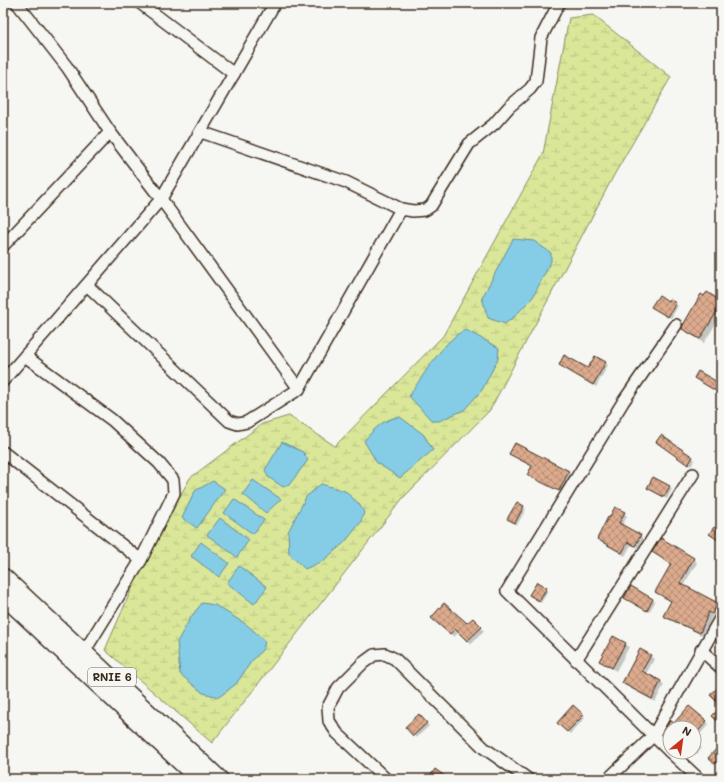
<svg xmlns="http://www.w3.org/2000/svg" width="724" height="782" font-family="Mali,sans-serif">
	<style>
		.wetland { fill: url(#wetland-marsh); stroke: #8a885c }
		.water { fill: #85cde6; stroke: #678c96 }
		.shadow { fill: #0003 }
		.building { fill: url(#building-cross-hatch); stroke: #3b2a1e }
		.lines { fill: none; stroke-linecap: round; stroke-linejoin: round }
		.street-casing { stroke: #3b2a1e; stroke-width: 14 }
		.primary-casing { stroke: #3b2a1e; stroke-width: 20 }
		.street { stroke: #f6f6f2; stroke-width: 11 }
		.primary { stroke: #f6f6f2; stroke-width: 17 }
		.labels { text-anchor: middle; stroke-width: 3.5; stroke-linejoin: round; paint-order: stroke }
		.shield { fill: #f6f6f2; stroke: #73675e; stroke-width: 1 }
		.shield-label { font-size: 11px; font-weight: bold; fill: #3b2a1e }
	</style>
	<defs>
		<pattern id="wetland-marsh" width="20" height="14" patternUnits="userSpaceOnUse"><rect width="20" height="14" fill="#dae799"/><path d="M1 5h8M5 5V1M11 12h8M15 12V8" fill="none" stroke="#bcc683"/></pattern>
		<pattern id="building-cross-hatch" width="8" height="8" patternUnits="userSpaceOnUse"><rect width="8" height="8" fill="#dcab8e"/><path d="M0 0l8 8M0 8l8-8" fill="none" stroke="#b48b73"/></pattern>
	</defs>
	<rect width="100%" height="100%" fill="#f6f6f2"/>
	<filter id="ink" filterUnits="userSpaceOnUse"><feTurbulence type="fractalNoise" baseFrequency=".025" numOctaves="2"/><feDisplacementMap in="SourceGraphic" scale="8" xChannelSelector="R" yChannelSelector="G"/><feConvolveMatrix kernelMatrix="1 2 1 2 8 2 1 2 1" color-interpolation-filters="sRGB"/></filter>
	<g filter="url(#ink)">
		<polygon class="wetland" points="593,15 671,77 614,175 490,410 403,498 212,743 105,650 144,561 190,478 262,424 289,416 335,446 443,336 543,154 569,18"/>
		<g class="water">
			<polygon points="513,239 534,241 551,253 551,261 533,297 515,316 505,324 488,318 482,298"/>
			<path d="M 466,330 L 499,348 L 498,359 L 482,390 L 464,410 L 439,421 L 432,421 L 409,396 C 421,379 447,335 466,330 Z"/>
			<path d="M 400,417 L 423,434 L 433,450 L 400,478 L 377,463 L 364,441 C 375,428 383,419 400,417 Z"/>
			<polygon points="282,442 303,452 308,460 289,485 283,487 268,477 265,470"/>
			<polygon points="253,480 281,499 266,513 243,494"/>
			<polygon points="213,481 225,489 197,528 182,518 195,491"/>
			<polygon points="321,484 345,491 359,504 364,512 361,522 345,542 323,561 305,569 289,554 288,532 306,497"/>
			<polygon points="234,499 264,520 253,534 224,513"/>
			<polygon points="220,518 249,540 237,557 207,535"/>
			<polygon points="201,542 229,563 219,577 191,556"/>
			<polygon points="239,566 267,587 254,604 227,583"/>
			<polygon points="202,603 215,605 247,625 265,641 263,649 251,662 236,684 219,697 203,693 180,674 177,642 191,617"/>
		</g>
		<g class="shadow">
			<polygon points="670,300 678,306 671,318 655,309 669,302"/>
			<polygon points="721,302 721,315 704,343 687,332 683,328"/>
			<polygon points="605,363 608,365 596,387 560,365 588,370"/>
			<polygon points="695,378 718,383 721,379 721,394"/>
			<polygon points="661,436 695,460 691,466 657,442"/>
			<polygon points="516,444 571,474 562,492 531,477 533,467 510,454"/>
			<polygon points="654,479 672,489 667,499 651,490"/>
			<polygon points="523,507 526,509 517,525 508,519"/>
			<polygon points="624,513 627,516 622,526 640,536 643,539 638,548 631,545 625,556 601,542 598,539"/>
			<polygon points="721,525 721,541 718,531"/>
			<polygon points="661,540 694,559 697,563 683,586 717,603 721,607 716,617 713,615 704,636 668,619 665,616 671,602 656,592 671,564 653,552"/>
			<polygon points="546,589 548,591 541,603 530,595"/>
			<polygon points="653,599 655,602 649,612 628,600"/>
			<polygon points="473,620 484,631 471,644 459,632 454,637 436,621 468,625"/>
			<polygon points="625,644 629,647 616,671 604,664 600,660"/>
			<polygon points="641,650 654,659 646,674 661,682 664,685 655,702 626,686 623,682"/>
			<polygon points="573,707 585,718 570,734 558,723"/>
			<polygon points="689,707 709,724 694,741 694,728 670,728 670,731 667,728 674,724"/>
			<polygon points="419,716 429,726 416,738 407,727"/>
			<polygon points="694,741 702,748 697,754 694,751"/>
			<polygon points="721,754 721,762 718,766 709,758"/>
		</g>
		<g class="building">
			<polygon points="707,292 721,301 721,305 700,339 682,329 683,325 701,294 704,296"/>
			<polygon points="659,295 668,301 669,299 676,303 668,317 651,307"/>
			<polygon points="564,355 588,368 595,356 606,362 593,385 559,365"/>
			<polygon points="698,371 721,384 721,394 694,378"/>
			<polygon points="661,435 693,457 688,465 656,442"/>
			<polygon points="515,443 569,471 559,491 527,475 532,466 509,454"/>
			<polygon points="653,477 670,486 664,497 647,488"/>
			<polygon points="517,502 524,506 515,523 507,519"/>
			<polygon points="615,507 625,512 619,523 641,535 635,546 628,542 622,553 597,539 608,517 609,518"/>
			<polygon points="714,527 721,532 721,542 709,534"/>
			<polygon points="661,538 694,558 680,583 718,603 712,614 709,612 700,633 663,616 671,601 655,592 671,564 652,552"/>
			<polygon points="537,582 547,588 539,601 529,595"/>
			<polygon points="631,586 653,599 647,611 624,598"/>
			<polygon points="444,603 467,623 473,618 482,627 467,641 455,629 450,634 431,618"/>
			<polygon points="613,636 626,643 612,668 599,661"/>
			<polygon points="640,649 651,655 642,671 661,681 652,699 622,683"/>
			<polygon points="721,685 721,706 710,695"/>
			<polygon points="573,705 584,715 567,732 557,723"/>
			<polygon points="689,706 707,721 694,736 694,728 666,728 670,720 674,723"/>
			<polygon points="721,707 721,725 712,716"/>
			<polygon points="419,714 427,723 413,736 405,727"/>
			<polygon points="717,748 721,752 721,758 715,764 708,758"/>
			<polygon points="435,769 449,779 428,779"/>
		</g>
		<g class="lines">
			<defs>
				<g id="street">
					<polyline points="17,3 67,67 110,132 161,199 299,389"/>
					<polyline points="140,3 234,74"/>
					<polyline points="3,4 4,3"/>
					<polyline points="201,132 346,182 401,209 413,211 425,210 431,206 469,144 494,124 509,107 530,89 536,81 541,38 559,3"/>
					<polyline points="3,246 110,132"/>
					<polyline points="87,285 229,421 238,424 247,422 299,389 401,209"/>
					<polyline points="25,356 112,420 159,463 173,480 174,493 141,560 84,652"/>
					<polyline points="3,381 161,199 275,3"/>
					<polyline points="3,452 141,560"/>
					<polyline points="701,650 721,668"/>
					<polyline points="576,660 693,474"/>
					<polyline points="670,752 507,591 623,402 676,325"/>
					<polyline points="670,752 699,779"/>
					<polyline points="386,779 337,733 329,721 328,707 338,688 363,663 374,655 385,654 395,659 484,748 528,779"/>
					<polyline points="608,779 653,736 721,617"/>
				</g>
				<g id="primary">
					<polyline points="3,577 219,779"/>
					<polyline points="3,595 199,779"/>
				</g>
			</defs>
			<use href="#street" class="street-casing"/>
			<use href="#primary" class="primary-casing"/>
			<use href="#street" class="street"/>
			<use href="#primary" class="primary"/>
		</g>
	</g>
	<g class="labels">
		<rect class="shield" x="88" y="668" width="48" height="18" rx="3"/>
		<g class="shield-label">
			<text x="112" y="681">RNIE 6</text>
		</g>
	</g>
	<rect width="724" height="782" fill="none" stroke="#f6f6f2" stroke-width="16"/>
	<rect x="8" y="8" width="708" height="766" fill="none" stroke="#3b2a1e" stroke-width="1.5" filter="url(#ink)"/>
	<g transform="translate(682 740) rotate(29)"><circle r="19" fill="#f6f6f2" stroke="#aba49d"/>
	<path d="M0-3L7 15L0 10L-7 15Z" fill="#c8321e"/>
	<text y="-6" font-size="11" font-weight="bold" text-anchor="middle" fill="#3b2a1e">N</text>
	</g>
</svg>
